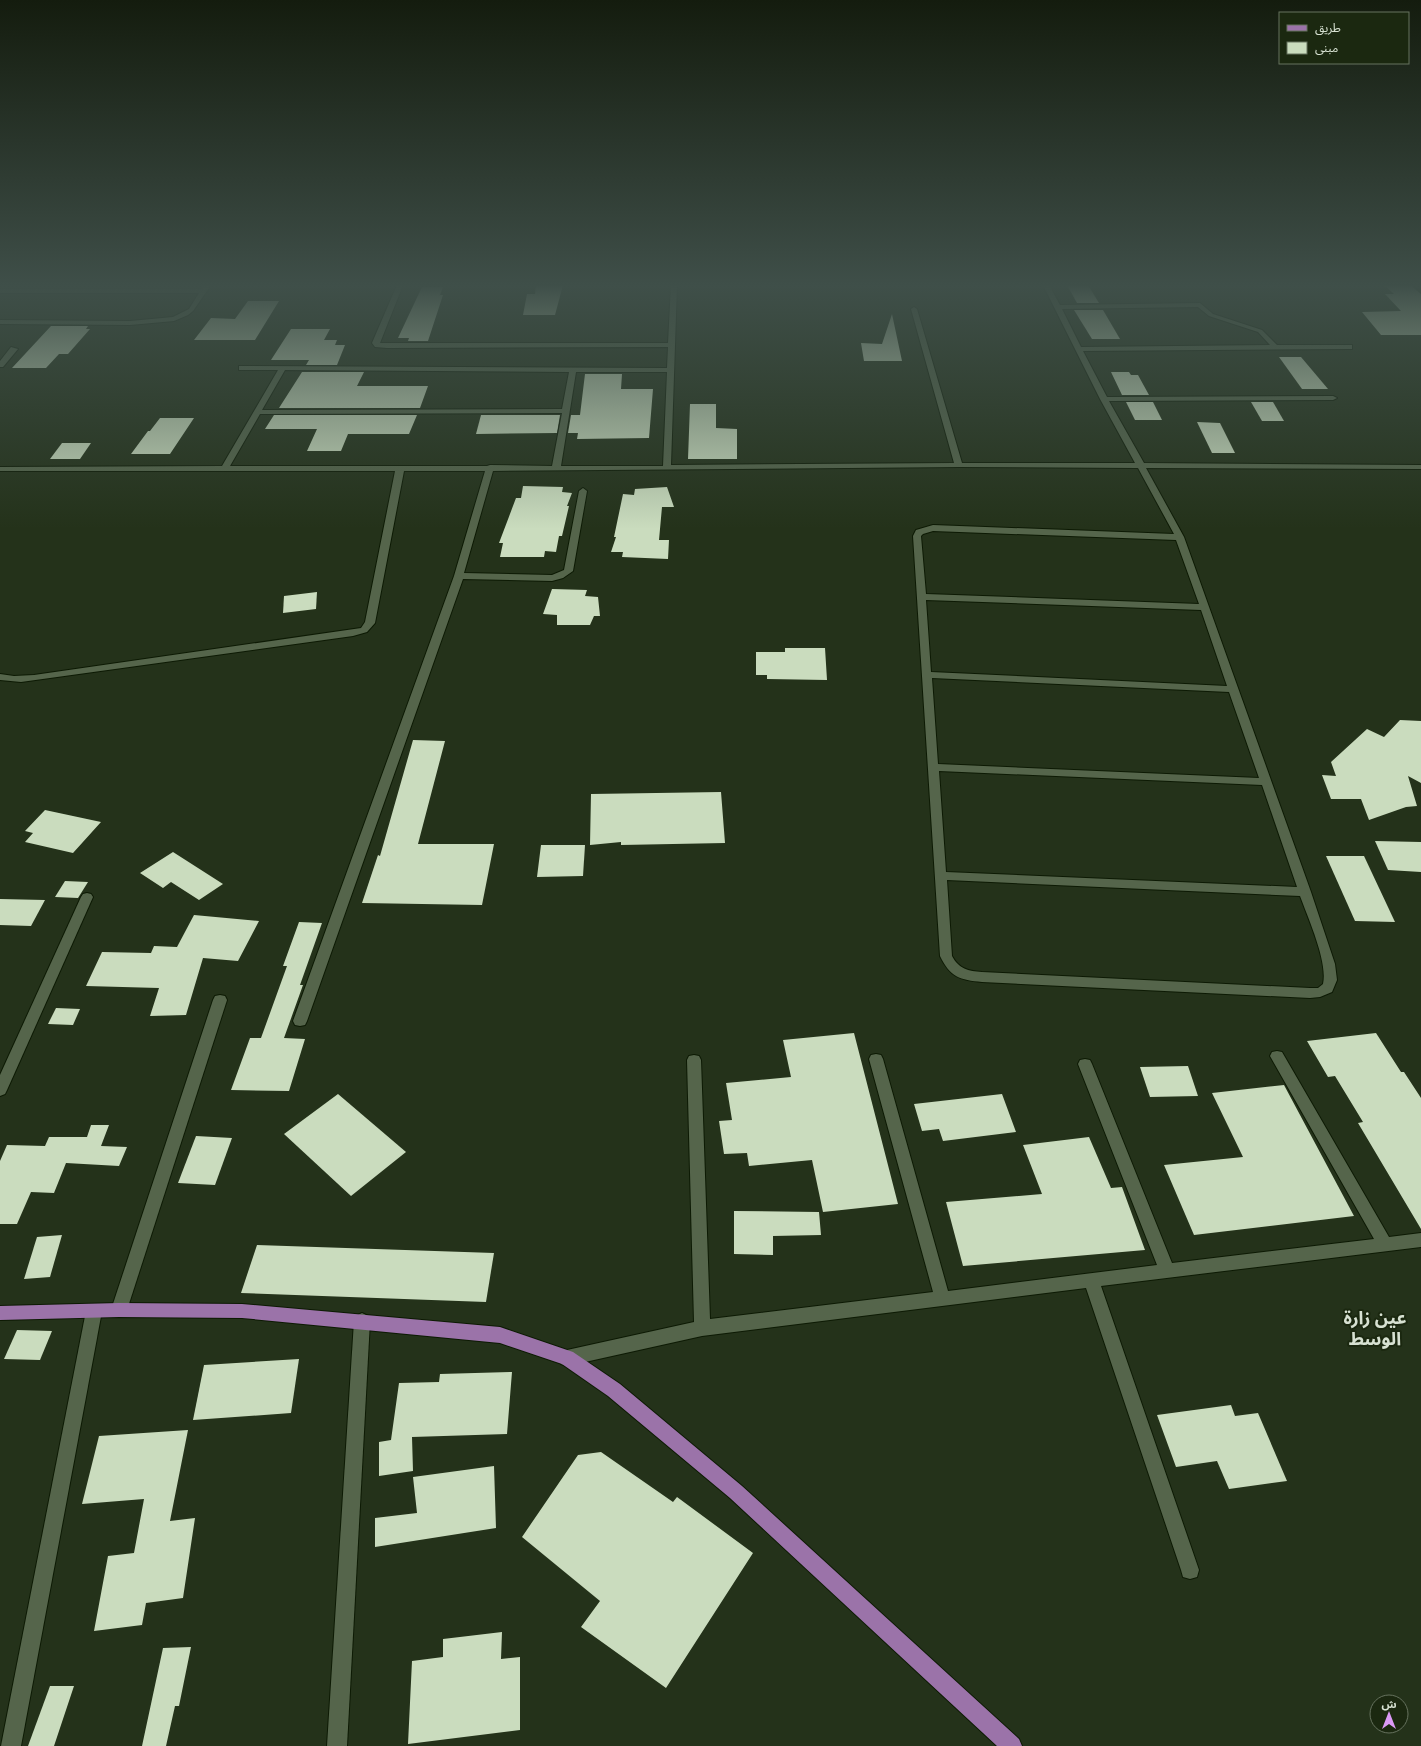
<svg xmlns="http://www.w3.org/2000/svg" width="1421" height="1746" font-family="Ubuntu,'Noto Sans Arabic',sans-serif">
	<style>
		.building { fill: #cadcbe }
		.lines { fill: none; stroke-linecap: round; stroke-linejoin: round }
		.minor-casing { stroke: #0d1a04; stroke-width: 2 }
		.major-casing { stroke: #0d1a04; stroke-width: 2 }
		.minor { fill: #55654b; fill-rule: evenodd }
		.major { fill: #9b73a9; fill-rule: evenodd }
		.labels { text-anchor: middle; stroke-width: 4; stroke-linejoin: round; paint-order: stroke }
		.near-district-label { font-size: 18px; font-weight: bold; fill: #d7e1d2; stroke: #1b2810 }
	</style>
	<rect width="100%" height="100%" fill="#24321a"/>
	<g class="building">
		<polygon points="536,285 563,285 555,315 523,315 527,294 535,294"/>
		<polygon points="1067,285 1088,285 1099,303 1077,303"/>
		<polygon points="1384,285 1410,285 1421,294 1421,335 1381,335 1362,312 1401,311 1385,294 1394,294"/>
		<polygon points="422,287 443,287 440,295 443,295 428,341 408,341 409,338 398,338"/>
		<polygon points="248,301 279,301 255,340 194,340 211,318 235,319"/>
		<polygon points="1074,310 1103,310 1120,339 1092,339"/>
		<polygon points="892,314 902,361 864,361 861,343 882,344"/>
		<polygon points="51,326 88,326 86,329 90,329 68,354 59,354 46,368 12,368"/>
		<polygon points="291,329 330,329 324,340 337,340 335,345 345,345 337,365 306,365 309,360 271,360"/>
		<polygon points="1279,357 1301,357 1328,389 1302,389"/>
		<polygon points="302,372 364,372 357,386 428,386 420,408 279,408"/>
		<polygon points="1111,372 1129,372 1131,375 1138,375 1149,395 1122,395"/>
		<polygon points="585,374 622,374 621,389 653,389 649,438 577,439 578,433 568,433 571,415 580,415"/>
		<polygon points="1126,402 1153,402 1162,420 1135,420"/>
		<polygon points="1251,402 1273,402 1284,421 1262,421"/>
		<polygon points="690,404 716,404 716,428 737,429 737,459 688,459"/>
		<polygon points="274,415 417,415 409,434 348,434 341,451 307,451 317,429 265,429"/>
		<polygon points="481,415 560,415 557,433 476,434"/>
		<polygon points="160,418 194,418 170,454 131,454 148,431 150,431"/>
		<polygon points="1197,422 1220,423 1235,453 1212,453"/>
		<polygon points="62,443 91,443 80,459 50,459"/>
		<polygon points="523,486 563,487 562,492 572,493 567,506 569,506 562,536 559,536 556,552 545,551 544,557 500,557 503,543 499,543 516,498 521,498"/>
		<polygon points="667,487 674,507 662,507 659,540 669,540 668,559 622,557 623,552 611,552 616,537 614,537 623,494 634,495 635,489"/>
		<polygon points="552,589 587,590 585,596 598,597 600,616 594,616 590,625 557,625 557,615 543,614"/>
		<polygon points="317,592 316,609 283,613 284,596"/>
		<polygon points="785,648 825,648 827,680 767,679 767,675 756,675 756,652 785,652"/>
		<polygon points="1400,720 1421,721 1421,783 1408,776 1417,806 1406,807 1369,820 1361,799 1331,799 1322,775 1336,776 1331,762 1367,729 1384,737"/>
		<polygon points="413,740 445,741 418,844 494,844 482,905 362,903 378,855 380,856"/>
		<polygon points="721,792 725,843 621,845 621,842 590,845 591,794"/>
		<polygon points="45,810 101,822 73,853 25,842 33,833 25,831"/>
		<polygon points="1375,841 1421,842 1421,872 1388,870"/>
		<polygon points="541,845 585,845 583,876 537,877"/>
		<polygon points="173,852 223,884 199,900 171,882 163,888 140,873"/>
		<polygon points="1326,856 1364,856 1395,922 1355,921"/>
		<polygon points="65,881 88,882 78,898 55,897"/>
		<polygon points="0,899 45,900 31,926 0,925"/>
		<polygon points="194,915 259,921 238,961 203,958 186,1015 150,1016 159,988 86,986 102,952 151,953 154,946 177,947"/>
		<polygon points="299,922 322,923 300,985 303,985 284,1038 305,1039 289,1091 231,1090 250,1038 261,1038 287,966 283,966"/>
		<polygon points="56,1008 80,1009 73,1025 48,1024"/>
		<polygon points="854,1033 898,1204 823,1212 812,1160 749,1166 747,1153 724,1154 719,1121 732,1120 726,1083 791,1077 783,1040"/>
		<polygon points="1376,1033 1401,1072 1404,1072 1421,1098 1421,1229 1358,1123 1363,1122 1335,1076 1328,1077 1307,1041"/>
		<polygon points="1188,1066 1198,1096 1150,1097 1140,1067"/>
		<polygon points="1284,1085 1354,1216 1194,1235 1164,1165 1243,1157 1212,1093"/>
		<polygon points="338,1094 406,1152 351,1196 284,1134"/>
		<polygon points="1002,1094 1016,1132 943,1141 939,1129 922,1131 914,1104"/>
		<polygon points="91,1125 109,1125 101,1146 127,1147 119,1166 66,1163 54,1193 31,1192 17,1224 0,1224 0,1161 7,1145 45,1146 49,1137 87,1137"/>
		<polygon points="196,1136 232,1138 215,1185 178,1183"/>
		<polygon points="1089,1137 1111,1188 1122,1187 1145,1250 963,1266 946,1202 1042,1194 1023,1145"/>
		<polygon points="734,1211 819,1212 821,1235 773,1236 773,1255 734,1254"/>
		<polygon points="62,1235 50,1277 24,1279 37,1237"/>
		<polygon points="257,1245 494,1253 486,1302 241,1293"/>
		<polygon points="17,1330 52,1331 40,1360 4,1359"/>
		<polygon points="299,1359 291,1413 193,1420 204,1365"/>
		<polygon points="512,1372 507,1434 412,1437 413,1471 379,1476 379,1442 391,1440 399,1383 439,1382 440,1374"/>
		<polygon points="1231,1405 1235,1416 1258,1413 1287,1481 1229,1489 1217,1461 1176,1467 1157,1415"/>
		<polygon points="188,1430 170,1521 195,1518 183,1598 146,1603 142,1625 94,1631 108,1556 134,1553 144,1499 82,1504 99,1436"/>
		<polygon points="601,1452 673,1502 677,1497 753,1553 666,1688 581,1627 600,1601 522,1537 578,1455"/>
		<polygon points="494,1466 496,1528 375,1547 375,1518 417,1513 413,1477"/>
		<polygon points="502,1632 501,1659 520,1657 520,1730 408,1744 412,1661 443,1657 443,1639"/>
		<polygon points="191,1647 179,1706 175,1706 166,1746 142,1746 163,1648"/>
		<polygon points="50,1686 74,1686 54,1746 28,1746"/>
	</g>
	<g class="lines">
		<defs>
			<g id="minor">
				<polygon points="205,285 211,285 193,311 188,315 174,321 130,325 0,324 0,320 130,321 173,317 189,309 199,293 0,293 0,289 202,289"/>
				<path d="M 397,285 L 403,285 L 380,343 L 668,343 L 671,285 L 677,285 L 671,465 L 954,463 L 911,309 L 914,307 L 917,309 L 962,463 L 1135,463 L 1100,399 L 1043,285 L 1049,285 L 1060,305 L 1200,303 L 1213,314 L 1262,330 L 1277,345 L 1352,345 L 1352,349 L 1349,349 L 1083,351 L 1107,397 L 1333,396 L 1337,398 L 1333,400 L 1109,401 L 1144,463 L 1421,465 L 1421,469 L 1146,468 L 1184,537 L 1311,892 L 1335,964 L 1337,980 L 1332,992 L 1320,997 L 1310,998 L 982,982 C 960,980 950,977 940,956 L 913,536 L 916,530 L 933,525 L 1174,534 L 1138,468 L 959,467 L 493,471 L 464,573 L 552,575 L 564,570 L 579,491 L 583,488 L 587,491 L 573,571 L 563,578 L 552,581 L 463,579 L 307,1021 L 305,1025 L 300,1026 L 295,1025 L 293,1021 L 454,576 L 485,471 L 404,471 L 375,623 L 367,632 L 353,636 L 21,682 L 0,680 L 0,674 L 14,676 L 34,675 L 361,628 L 365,622 L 395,471 L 0,471 L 0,467 L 222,466 L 278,370 L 239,370 L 239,366 L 242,366 L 667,368 L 668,347 L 387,348 L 375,347 L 372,343 ZM 1198,307 L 1209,316 L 1258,332 L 1270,345 L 1081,347 L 1062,309 ZM 285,370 L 569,372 L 562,409 L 262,410 ZM 576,372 L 667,372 L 663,466 L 561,466 ZM 562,413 L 552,466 L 490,465 L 487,466 L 230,466 L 260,414 ZM 933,531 L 1176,540 L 1199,604 L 926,594 L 921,536 L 923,534 ZM 926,600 L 1201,610 L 1227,686 L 931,672 ZM 932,678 L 1229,692 L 1259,778 L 938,764 ZM 939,771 L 1262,785 L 1297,887 L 946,872 ZM 947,880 L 1300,896 C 1308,918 1328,962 1323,984 L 1318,988 L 1310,988 L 982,972 C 968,971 959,969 952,956 Z"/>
				<polygon points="11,347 18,349 3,367 0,367 0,361"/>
				<polygon points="87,893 91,894 93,897 7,1090 5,1094 0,1096 0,1075 81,897 83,894"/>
				<polygon points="220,995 225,996 227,1000 127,1310 125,1315 119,1317 113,1315 111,1310 213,1000 215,996"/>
				<polygon points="1277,1051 1282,1052 1389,1237 1421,1233 1421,1247 1101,1286 1199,1570 1197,1577 1190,1579 1183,1577 1181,1570 1086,1288 702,1336 567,1366 561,1364 559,1358 561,1352 567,1350 694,1322 687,1060 689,1056 694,1055 699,1056 701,1060 710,1319 933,1292 869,1059 871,1055 876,1054 881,1055 883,1059 948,1291 1157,1265 1078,1064 1080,1060 1085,1059 1090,1060 1092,1064 1172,1263 1374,1239 1270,1056 1272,1052"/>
				<polygon points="94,1304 100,1306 102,1311 21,1746 1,1746 86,1311 88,1306"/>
				<polygon points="362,1313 368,1316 370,1321 347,1746 327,1746 354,1321 356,1316"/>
			</g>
			<polygon id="major" points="119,1303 242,1304 500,1327 573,1352 620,1384 742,1486 1019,1739 1022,1746 997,1746 730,1498 608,1396 562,1364 500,1343 242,1318 119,1317 0,1320 0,1306"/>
		</defs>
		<use href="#minor" class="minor-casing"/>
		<use href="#major" class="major-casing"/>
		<use href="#minor" class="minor"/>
		<use href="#major" class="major"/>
	</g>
	<linearGradient id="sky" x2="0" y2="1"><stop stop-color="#141c0e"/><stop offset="0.54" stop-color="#3f4f49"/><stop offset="1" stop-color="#3f4f49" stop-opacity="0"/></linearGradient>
	<rect width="1421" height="529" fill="url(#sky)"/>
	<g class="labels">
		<g class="near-district-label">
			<text x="1375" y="1324">عين زارة<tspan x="1375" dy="21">الوسط</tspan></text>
		</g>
	</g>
	<rect x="1279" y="12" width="130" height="52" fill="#1b2810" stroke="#66725e"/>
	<rect x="1287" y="25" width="20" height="6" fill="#9b73a9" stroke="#66725e"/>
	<text x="1315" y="32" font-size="12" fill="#d7e1d2">طريق</text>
	<rect x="1287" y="42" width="20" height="12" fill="#cadcbe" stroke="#66725e"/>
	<text x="1315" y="52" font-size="12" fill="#d7e1d2">مبنى</text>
	<g transform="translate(1389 1714)"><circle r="19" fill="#1b2810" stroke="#66725e"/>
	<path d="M0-3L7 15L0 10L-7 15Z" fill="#db99f5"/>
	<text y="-6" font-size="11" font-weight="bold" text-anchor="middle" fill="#d7e1d2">ش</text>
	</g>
</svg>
